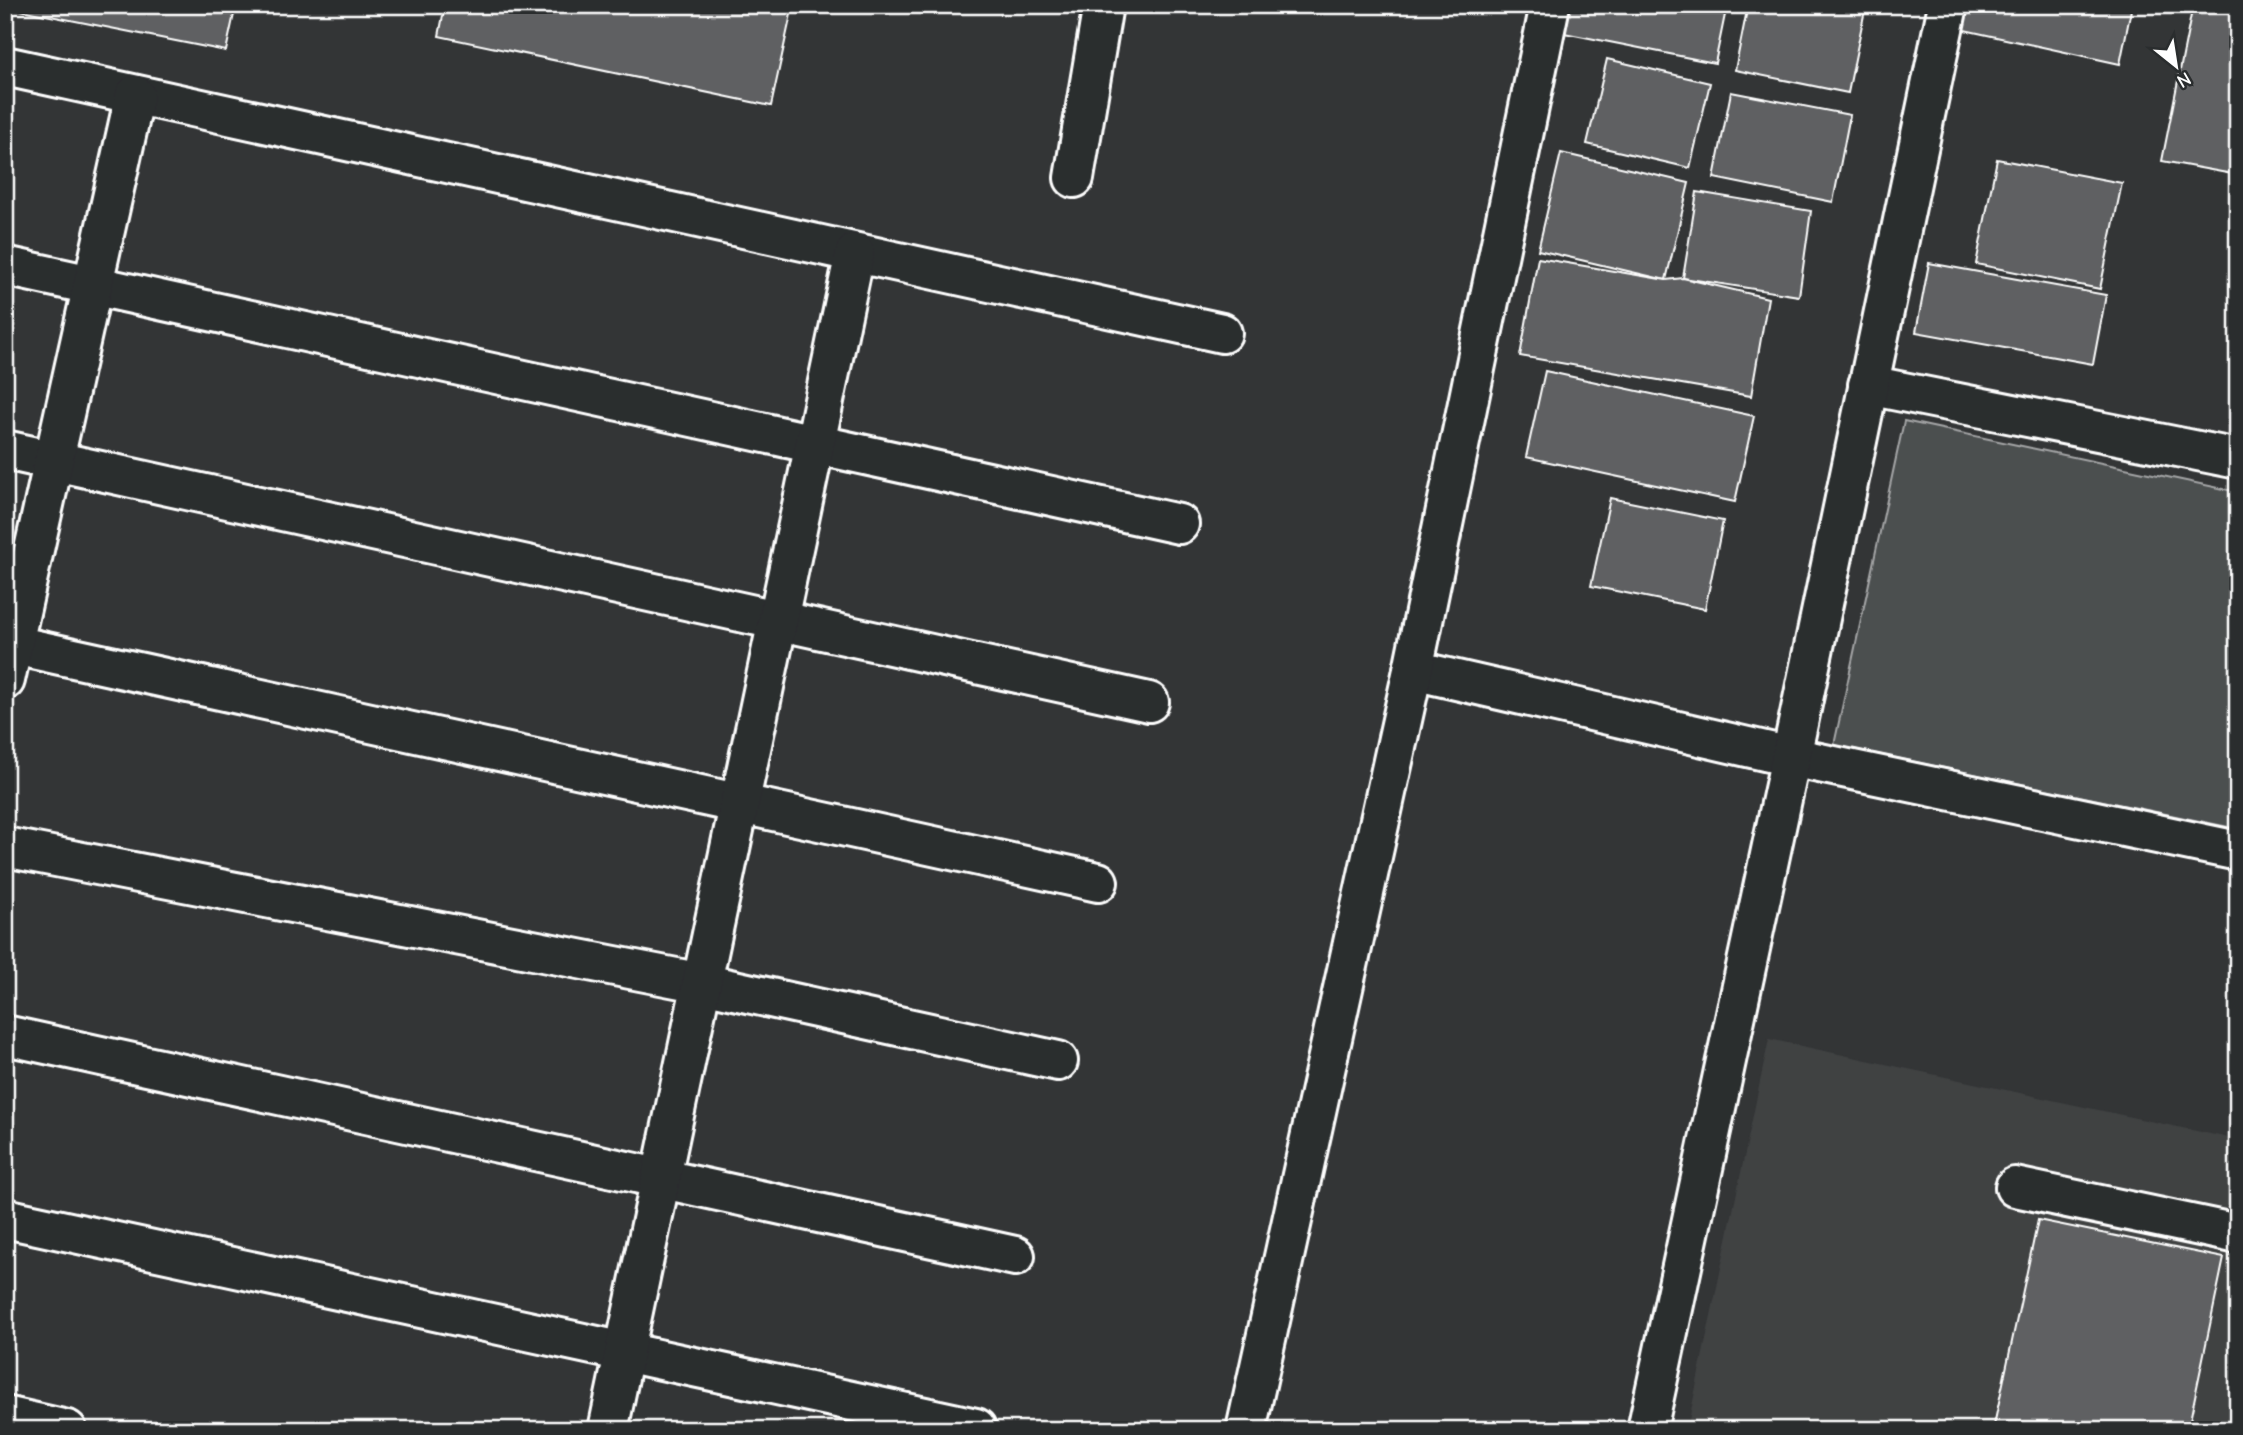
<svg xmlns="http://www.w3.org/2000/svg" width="2243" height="1435" font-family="'Comic Neue',sans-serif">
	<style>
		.built { fill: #404243 }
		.green { fill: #4c4f50; stroke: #a6a7a8; stroke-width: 2 }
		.building { fill: #5f6162; stroke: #fff; stroke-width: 2 }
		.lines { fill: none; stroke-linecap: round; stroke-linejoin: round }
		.minor-casing { stroke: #fff; stroke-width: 44 }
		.minor { stroke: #2a2d2e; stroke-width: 38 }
	</style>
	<rect width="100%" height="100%" fill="#333536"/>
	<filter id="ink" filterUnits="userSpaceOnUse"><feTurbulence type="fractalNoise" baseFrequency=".0143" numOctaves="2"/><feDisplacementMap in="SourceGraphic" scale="14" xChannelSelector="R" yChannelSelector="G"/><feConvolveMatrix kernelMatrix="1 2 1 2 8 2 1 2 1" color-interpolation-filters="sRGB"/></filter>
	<g filter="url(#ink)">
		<polygon class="built" points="1769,1039 2238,1140 2238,1430 1687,1430"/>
		<polygon class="green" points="1904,421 2238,492 2238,829 1834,745"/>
		<g class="building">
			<polygon points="5,5 236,5 226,51 5,7"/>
			<polygon points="445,5 793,5 771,106 439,36"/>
			<polygon points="1565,5 1727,5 1715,63 1559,32"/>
			<polygon points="1748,5 1866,5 1848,93 1735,70"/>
			<polygon points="1950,5 2132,5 2120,64 1946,26"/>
			<polygon points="2193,5 2238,5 2238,175 2162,161"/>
			<polygon points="1607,59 1710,83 1690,168 1587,144"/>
			<polygon points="1731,92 1850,115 1833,202 1714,178"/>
			<polygon points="1561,153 1689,183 1666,280 1538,250"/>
			<polygon points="1997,159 2122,183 2100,289 1976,264"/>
			<polygon points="1697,192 1811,211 1799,296 1683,278"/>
			<polygon points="1538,258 1666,280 1683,278 1768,298 1751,396 1520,356"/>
			<polygon points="1929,263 2106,295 2093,364 1916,332"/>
			<polygon points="1545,371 1754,416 1735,502 1526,457"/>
			<polygon points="1610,498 1723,521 1705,609 1591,586"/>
			<polygon points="2038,1220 2224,1258 2188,1430 1993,1430"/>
			<polygon points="2238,1397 2238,1430 2232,1430"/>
		</g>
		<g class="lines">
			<defs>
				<g id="minor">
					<polyline points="5,66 1222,333"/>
					<polyline points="1074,178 1103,5"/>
					<polyline points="5,266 1179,524"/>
					<polyline points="1868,385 2238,459"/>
					<polyline points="5,450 1149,702"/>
					<polyline points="5,643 1098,882"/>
					<polyline points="1413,670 1791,757 2238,851"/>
					<polyline points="5,680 135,95"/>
					<polyline points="5,847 702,983 1058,1061"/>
					<polyline points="5,1035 1015,1256"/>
					<polyline points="2015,1187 2238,1234"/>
					<polyline points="5,1218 976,1428"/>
					<polyline points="5,1416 67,1430"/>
					<polyline points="608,1430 855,253"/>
					<polyline points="1246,1430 1413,670 1550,5"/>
					<polyline points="1647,1430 1791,757 1948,5"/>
				</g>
			</defs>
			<use href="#minor" class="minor-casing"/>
			<use href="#minor" class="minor"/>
		</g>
	</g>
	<rect width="2243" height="1435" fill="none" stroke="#2a2d2e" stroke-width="28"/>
	<rect x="14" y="14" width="2215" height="1407" fill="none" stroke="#fff" stroke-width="2.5" filter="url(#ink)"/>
	<g transform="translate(2176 66) rotate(150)" stroke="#2a2d2e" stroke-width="5" paint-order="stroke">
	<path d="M0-5L12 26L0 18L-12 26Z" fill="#ffffff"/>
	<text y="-10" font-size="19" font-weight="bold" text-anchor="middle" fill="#ffffff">N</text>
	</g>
</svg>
